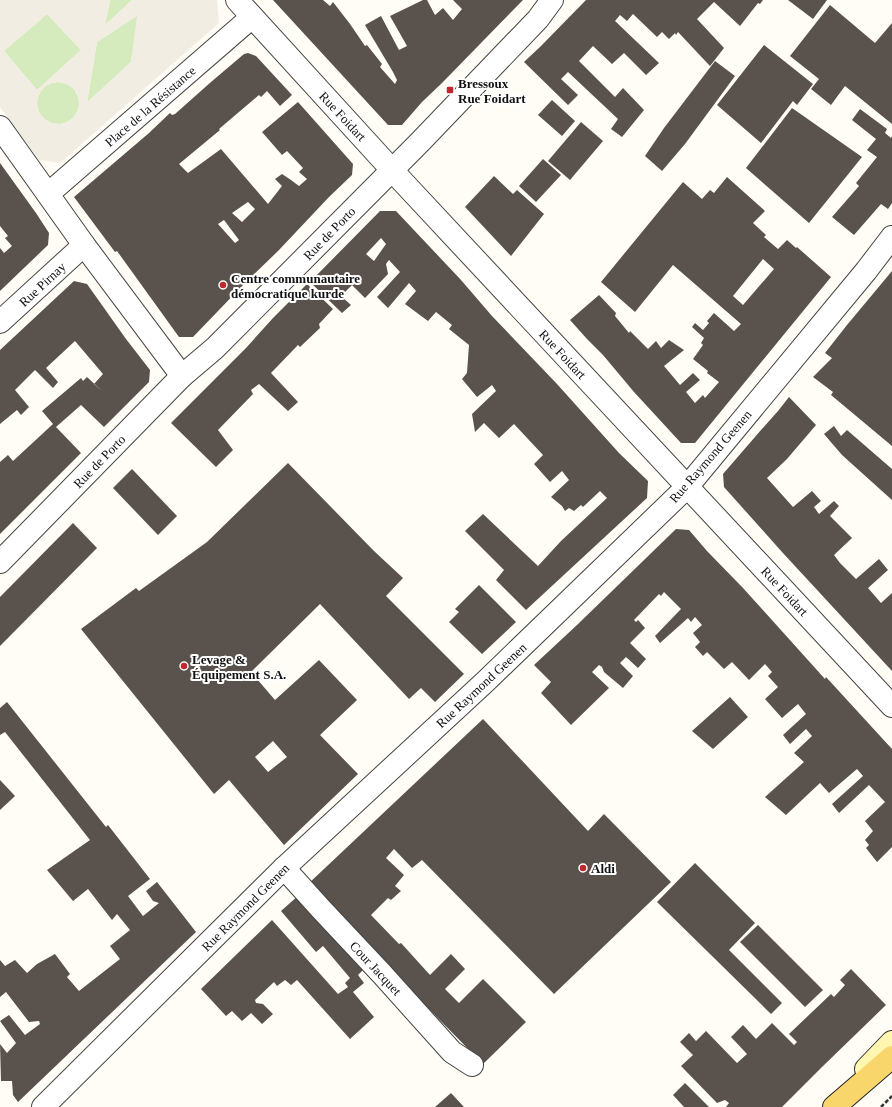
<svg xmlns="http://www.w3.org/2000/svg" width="892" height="1107" font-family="'Times New Roman',serif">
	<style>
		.green { fill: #d5ebbd }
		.plaza { fill: #f1ede2; fill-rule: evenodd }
		.building { fill: #5a524d; fill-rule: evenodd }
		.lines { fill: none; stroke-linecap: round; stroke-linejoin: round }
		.street-casing { stroke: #444; stroke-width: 24 }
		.secondary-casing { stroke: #333; stroke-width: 24 }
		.primary-casing { stroke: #222; stroke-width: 24 }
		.path { stroke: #333; stroke-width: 2.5; stroke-dasharray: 4 2; stroke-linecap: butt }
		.street { stroke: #fff; stroke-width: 22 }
		.secondary { stroke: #fff6b0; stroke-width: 22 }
		.primary { stroke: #f9d66b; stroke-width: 22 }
		.poi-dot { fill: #c4262e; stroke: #fff; stroke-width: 1.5 }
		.labels { text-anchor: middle; stroke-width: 4; stroke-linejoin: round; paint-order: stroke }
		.poi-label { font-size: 13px; font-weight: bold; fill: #111; stroke: #fff; text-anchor: start }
		.street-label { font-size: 13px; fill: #111; stroke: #fff }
	</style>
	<rect width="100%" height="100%" fill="#fffdf5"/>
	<g class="green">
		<polygon points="110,0 132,0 105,25"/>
		<polygon points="47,14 81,50 37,90 4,51"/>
		<polygon points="138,15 131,62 87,103 97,42"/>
		<circle cx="58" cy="103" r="21"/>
	</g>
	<path class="plaza" d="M 0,0 L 110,0 L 105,25 L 132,0 L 217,0 L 219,23 L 60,163 L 39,160 L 0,107 ZM 47,14 L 81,50 L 37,90 L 4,51 ZM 137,16 L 131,62 L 87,102 L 97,42 ZM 59,82 L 66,84 L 72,87 L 77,93 L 79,100 L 79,107 L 76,114 L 72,119 L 66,123 L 59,124 L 53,123 L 47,121 L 42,116 L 38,110 L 37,103 L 38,97 L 41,91 L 46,86 L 52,83 Z"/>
	<g class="building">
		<polygon points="273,0 323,0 330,6 333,2 350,24 365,46 367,45 382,64 380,67 395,84 397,80 393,72 365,25 381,16 399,50 407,46 390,16 423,0 427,0 435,15 443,8 453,20 462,9 453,0 523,0 442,83 422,102 402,125 388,125"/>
		<polygon points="586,0 763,0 760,4 758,3 740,26 714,2 697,19 724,48 710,66 678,32 676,35 675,33 669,39 662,32 657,37 633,14 627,21 620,15 615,21 659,63 646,75 624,53 612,64 593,46 579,61 615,97 623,88 644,110 622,137 611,129 618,119 568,72 561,79 578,95 568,105 524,62 541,46"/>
		<polygon points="788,0 827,0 813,19"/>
		<polygon points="830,5 875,43 892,23 892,124 845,86 831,105 811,89 819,79 790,56"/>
		<polygon points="764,45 813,84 797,105 793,101 761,143 717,105"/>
		<path d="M 248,53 L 256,56 L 292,95 L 280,106 L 267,91 L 261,97 L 259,95 L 219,129 L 220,130 L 179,164 L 188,173 L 221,149 L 268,204 L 282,186 L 275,179 L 282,174 L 291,180 L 299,186 L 307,179 L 299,172 L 303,168 L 287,151 L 282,155 L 262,132 L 298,102 L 353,164 L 352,175 L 329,197 L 279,250 L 245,283 L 193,337 L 179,337 L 117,251 L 115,252 L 74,197 L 149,133 L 170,113 L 172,115 L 175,114 L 211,82 L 244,54 ZM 248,202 L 255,209 L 242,222 L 232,213 ZM 224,220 L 239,240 L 235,243 L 218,224 Z"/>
		<polygon points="715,61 735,76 685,144 662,171 645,156 664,128"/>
		<polygon points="552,100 575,121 562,136 538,115"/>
		<polygon points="792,108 862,157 809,223 746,168"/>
		<polygon points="860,109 887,129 885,133 891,138 892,136 892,203 888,209 881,204 854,235 832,217 859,186 856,183 877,157 867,150 876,139 852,120"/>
		<polygon points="581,122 603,141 570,180 548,161"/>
		<polygon points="543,159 561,175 536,202 519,186"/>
		<polygon points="0,163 36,213 49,233 48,245 0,291 0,248 4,253 12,246 5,238 8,236 0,226"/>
		<polygon points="494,176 513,194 517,190 544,214 511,256 465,207"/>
		<path d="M 727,177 L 765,211 L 753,223 L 766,235 L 764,237 L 778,249 L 787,240 L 796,248 L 797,247 L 831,277 L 695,443 L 681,443 L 634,392 L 603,355 L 587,339 L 570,320 L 599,295 L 616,313 L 615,316 L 629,333 L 630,331 L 648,349 L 656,341 L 661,348 L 669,340 L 684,350 L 664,366 L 680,385 L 693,373 L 700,380 L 686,392 L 695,403 L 703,395 L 705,398 L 719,382 L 707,373 L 708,371 L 693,359 L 703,345 L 701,343 L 704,338 L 692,327 L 695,323 L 703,330 L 709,323 L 707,321 L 714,313 L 734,331 L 741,324 L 673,265 L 635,312 L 601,282 L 683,182 L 702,199 L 710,190 L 714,193 ZM 763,259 L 774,269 L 743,305 L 733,296 Z"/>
		<path d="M 380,211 L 396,211 L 461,280 L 492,316 L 557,384 L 619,453 L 648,481 L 647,498 L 526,610 L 496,580 L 504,570 L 465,531 L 483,514 L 538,566 L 561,541 L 607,498 L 600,491 L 583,507 L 581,505 L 574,511 L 569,508 L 565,511 L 562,506 L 551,497 L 569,480 L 562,471 L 550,482 L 534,464 L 543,455 L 514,424 L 499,438 L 484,423 L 475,432 L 472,414 L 496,391 L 492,385 L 477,397 L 462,379 L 467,373 L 469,345 L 449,329 L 452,325 L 436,312 L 428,321 L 405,304 L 416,291 L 409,283 L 388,308 L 377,297 L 400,272 L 389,260 L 386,264 L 388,274 L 365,298 L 352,285 L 341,296 L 351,305 L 342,313 L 310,282 ZM 381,238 L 386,244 L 374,261 L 366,254 Z"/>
		<polygon points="892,271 892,446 831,395 833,392 813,377 832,358 825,353 847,325"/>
		<polygon points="74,281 87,284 126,339 150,370 149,382 104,427 81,405 56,427 81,453 0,534 0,462 8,455 13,461 53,424 42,411 81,378 83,381 87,377 103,392 94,384 103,374 75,341 46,368 58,382 53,388 35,370 15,390 29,407 21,415 17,410 0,424 0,350"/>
		<polygon points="307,284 333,309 319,324 320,328 300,347 298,345 271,373 298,402 288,411 259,384 251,390 253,394 218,430 233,450 216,467 171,423 246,348 273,318"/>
		<polygon points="789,397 816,425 787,459 767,478 793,507 812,491 821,501 814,507 819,514 834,501 839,506 830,516 852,538 834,555 840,563 856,579 879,559 888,570 868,588 881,603 892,593 892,671 782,552 724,487 723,474 761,430 778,411"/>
		<polygon points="834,426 841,436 847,430 892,469 892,500 842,455 824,434"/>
		<path d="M 288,463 L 374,551 L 403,578 L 386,596 L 464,674 L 435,702 L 421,688 L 409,699 L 320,604 L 251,672 L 275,700 L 319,660 L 357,700 L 320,735 L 358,774 L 284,845 L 229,780 L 214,794 L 81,629 L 136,588 L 139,591 L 207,542 ZM 273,741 L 287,757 L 268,772 L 255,757 Z"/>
		<polygon points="132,469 177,516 158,535 113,488"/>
		<polygon points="73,523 97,548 0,646 0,597"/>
		<polygon points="676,529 689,530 707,551 743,588 825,679 826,677 892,749 892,847 877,862 866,848 869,845 865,840 873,831 865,821 885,802 869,785 839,813 832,804 863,776 857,769 829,793 820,783 786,815 765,797 804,762 794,753 812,736 806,729 790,744 783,735 806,714 798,704 782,718 765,699 778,687 768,676 772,672 765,664 749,680 732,662 724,669 707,652 703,656 695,647 700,642 693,633 702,625 695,617 691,622 688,618 660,643 655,636 681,609 664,592 661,596 659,594 634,620 636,622 638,620 645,628 630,643 646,659 638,668 626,657 620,663 633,676 623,688 604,672 602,667 599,665 592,672 609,688 571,725 541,693 551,682 534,665 577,625"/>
		<polygon points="479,585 516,622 482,654 449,622 459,612 455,609"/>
		<polygon points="730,697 748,717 713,749 692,731"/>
		<polygon points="7,702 106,827 108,825 150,879 128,896 143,916 159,903 153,901 146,891 157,882 196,932 18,1102 13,1095 12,1081 1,1081 0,1044 7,1053 16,1043 0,1021 9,1015 25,1035 40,1024 39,1021 29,1022 6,992 0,997 0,960 5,966 15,960 27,973 37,964 55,954 70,974 67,977 79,991 120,959 110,946 130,930 117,914 112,920 88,889 73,901 47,870 90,840 5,732 0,735 0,708"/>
		<polygon points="483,719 588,831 604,814 671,882 554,994 422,860 412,868 394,849 386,858 404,875 395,886 401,891 391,900 388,898 371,915 399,944 401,943 430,975 451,954 465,969 445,989 459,1003 483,979 526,1022 483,1064 307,885"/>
		<polygon points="0,780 15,796 0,810"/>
		<polygon points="695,863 755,923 729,950 782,1003 771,1014 657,902"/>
		<polygon points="299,895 363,970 358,975 364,983 353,992 374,1017 350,1039 297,980 291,985 285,980 277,986 274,982 255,1000 256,1003 263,1004 273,1014 262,1024 251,1013 242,1021 232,1011 226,1016 201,989 272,920 338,994 348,987 345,983 350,978 323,946 316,952 281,911"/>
		<polygon points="758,925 823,990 805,1007 740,942"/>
		<polygon points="851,969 886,1005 822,1067 782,1107 726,1107 729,1103 725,1100 717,1103 681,1066 693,1055 680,1042 689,1033 696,1041 706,1031 737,1063 747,1054 731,1037 743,1025 756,1039 772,1023 794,1045 797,1042 789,1034 831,994 834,997 845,985 840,980"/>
		<polygon points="685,1083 709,1107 684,1107 673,1095"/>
		<polygon points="451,1093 464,1107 435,1107"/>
	</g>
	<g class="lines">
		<defs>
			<g id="street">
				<polyline points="237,0 403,182 892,706"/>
				<polyline points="0,127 84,245 182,376"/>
				<polyline points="48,194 252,17"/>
				<polyline points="0,322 84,245"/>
				<polyline points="0,562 182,376 215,348 420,142 538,19 552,0"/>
				<polyline points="284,868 321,909 382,974 452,1052 472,1065"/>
				<polyline points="43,1107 284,868 486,681 687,487 866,271 892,237"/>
			</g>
			<polyline id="secondary" points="866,1069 892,1042"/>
			<polyline id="primary" points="834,1107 892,1057"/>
		</defs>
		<use href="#street" class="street-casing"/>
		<use href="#secondary" class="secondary-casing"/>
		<use href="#primary" class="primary-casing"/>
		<polyline class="path" points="881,1107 892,1096"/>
		<use href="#street" class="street"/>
		<use href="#secondary" class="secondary"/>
		<use href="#primary" class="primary"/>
	</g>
	<g class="poi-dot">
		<rect x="446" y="86" width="8" height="8" rx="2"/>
		<circle cx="223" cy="285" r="4"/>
		<circle cx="184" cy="666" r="4"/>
		<circle cx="583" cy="868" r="4"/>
	</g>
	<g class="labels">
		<g class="poi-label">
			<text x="458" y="88">Bressoux<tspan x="458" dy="15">Rue Foidart</tspan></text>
			<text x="231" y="283">Centre communautaire<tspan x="231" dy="15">démocratique kurde</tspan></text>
			<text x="192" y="664">Levage &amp;<tspan x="192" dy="15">Équipement S.A.</tspan></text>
			<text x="591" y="873">Aldi</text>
		</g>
		<g class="street-label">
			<text transform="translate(150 106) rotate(-41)" y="5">Place de la Résistance</text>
			<text transform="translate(343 116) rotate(47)" y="5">Rue Foidart</text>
			<text transform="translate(329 233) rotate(-46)" y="5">Rue de Porto</text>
			<text transform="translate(42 284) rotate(-43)" y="5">Rue Pirnay</text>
			<text transform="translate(563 354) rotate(47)" y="5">Rue Foidart</text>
			<text transform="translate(710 456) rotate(-49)" y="5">Rue Raymond Geenen</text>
			<text transform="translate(99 461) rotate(-46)" y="5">Rue de Porto</text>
			<text transform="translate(785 591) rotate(47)" y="5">Rue Foidart</text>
			<text transform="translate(481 685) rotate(-43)" y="5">Rue Raymond Geenen</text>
			<text transform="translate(245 907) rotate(-45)" y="5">Rue Raymond Geenen</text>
			<text transform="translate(376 968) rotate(47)" y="5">Cour Jacquet</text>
		</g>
	</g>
</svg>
